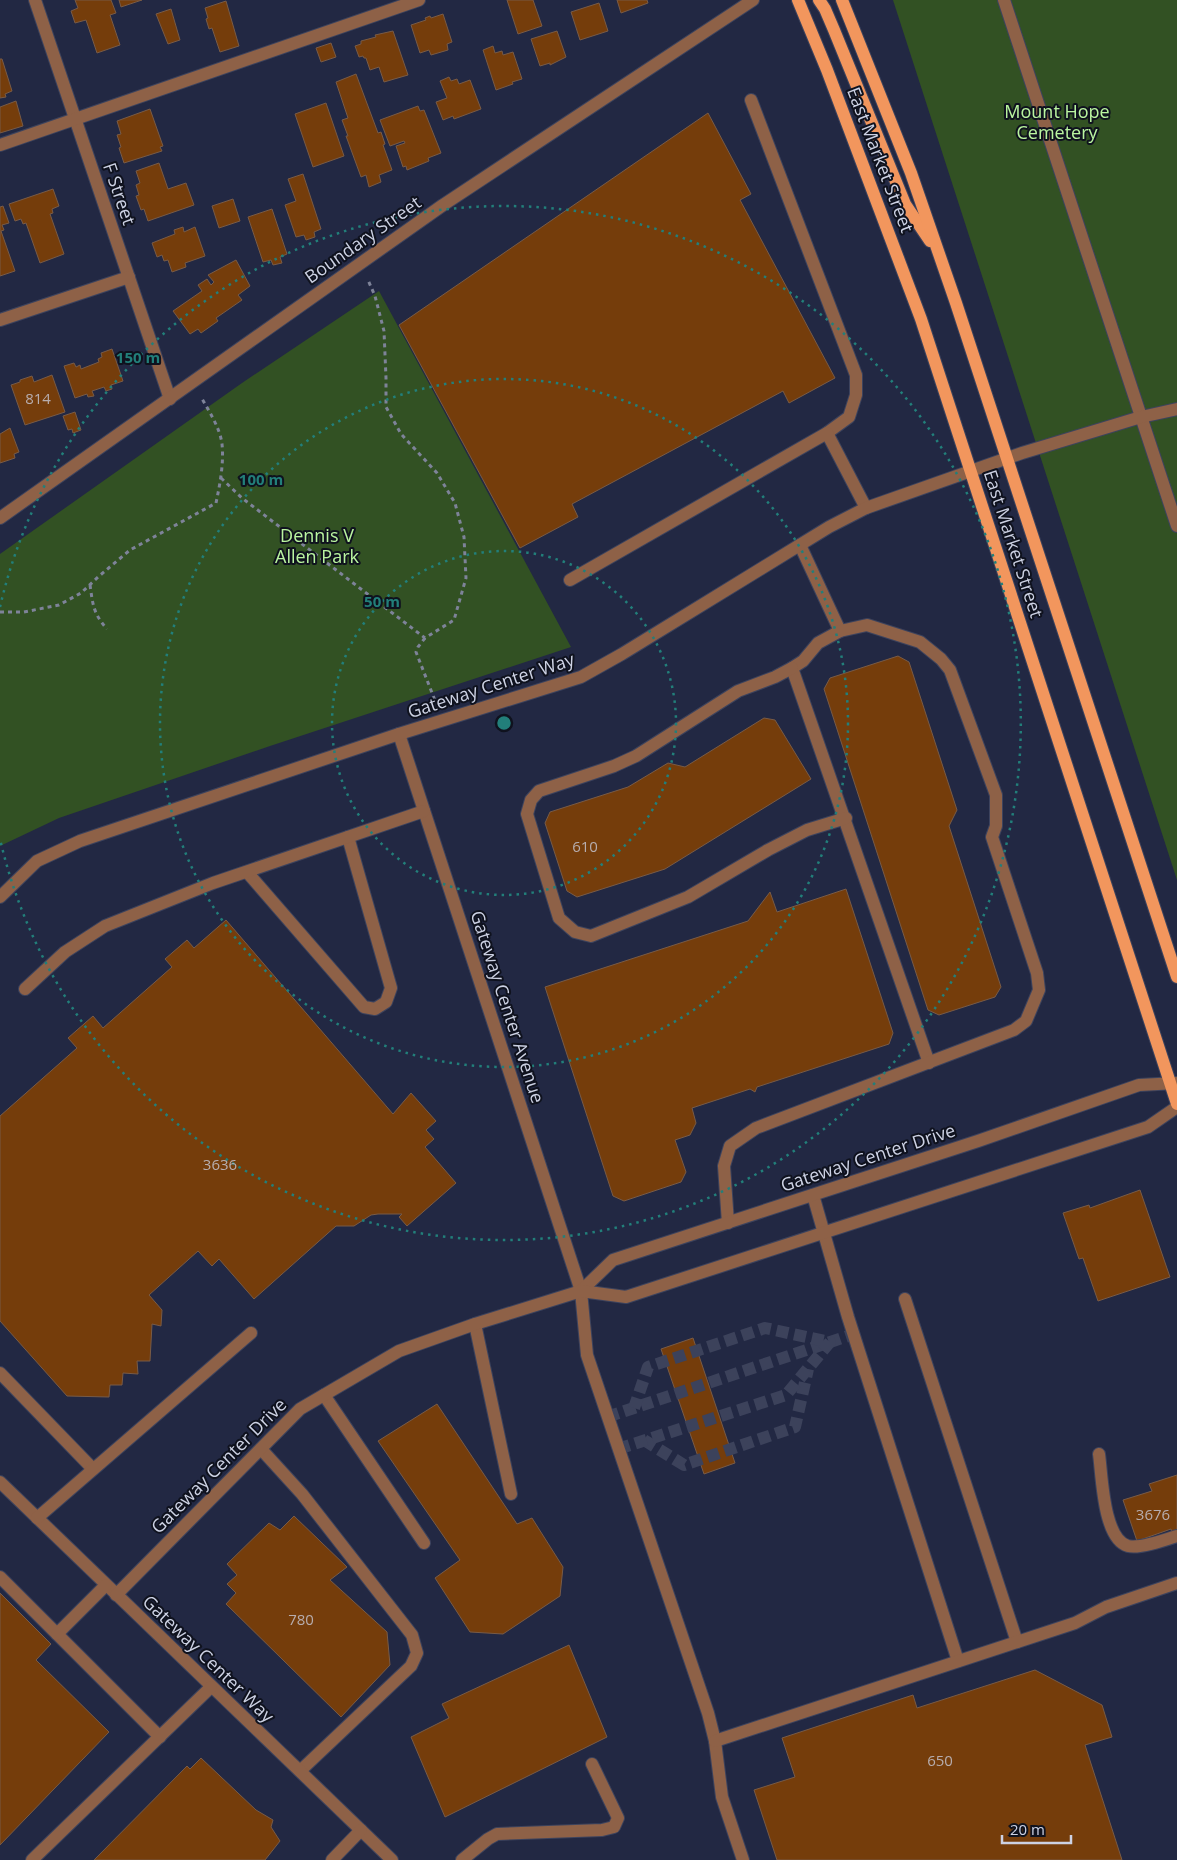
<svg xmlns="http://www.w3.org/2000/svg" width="1177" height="1860" font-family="'Open Sans',sans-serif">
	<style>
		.green { fill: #325123 }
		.building { fill: #753d0b; stroke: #785b47 }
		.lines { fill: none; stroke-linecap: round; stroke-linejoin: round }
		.minor-tunnel { stroke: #3c425b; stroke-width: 12; stroke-dasharray: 12 6; stroke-linecap: butt }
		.minor-casing { stroke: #3d435d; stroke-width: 14 }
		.major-casing { stroke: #3d435d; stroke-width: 14 }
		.path { stroke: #7e8399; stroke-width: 3; stroke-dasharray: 4 4; stroke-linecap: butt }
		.minor { stroke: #8e6147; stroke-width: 12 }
		.major { stroke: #f2965d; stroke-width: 12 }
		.ring { fill: none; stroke: #227f7a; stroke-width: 2.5; stroke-dasharray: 2.5 5 }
		.labels { text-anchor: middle; stroke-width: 4; stroke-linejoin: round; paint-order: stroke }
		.number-label { font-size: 15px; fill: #b7adae }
		.park-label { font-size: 18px; fill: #baf5a0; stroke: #0f121e }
		.street-label { font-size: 18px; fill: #cdd2e4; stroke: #0f121e }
		.centre { fill: #227f7a; stroke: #0f121e; stroke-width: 2.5 }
		.ring-label { font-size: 15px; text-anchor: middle; font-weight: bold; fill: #227f7a; stroke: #0f121e; stroke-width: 4; stroke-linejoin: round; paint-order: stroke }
	</style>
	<rect width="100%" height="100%" fill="#222843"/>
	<g class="green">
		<polygon points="893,0 1177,0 1177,880"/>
		<polygon points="379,291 571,647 270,746 59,818 0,846 0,554 242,383"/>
	</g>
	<g class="building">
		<polygon points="75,0 111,0 116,13 110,15 120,45 97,53 86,20 75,23 71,11 78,8"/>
		<polygon points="119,0 142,0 121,7"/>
		<polygon points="507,0 533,0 542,26 518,34"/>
		<polygon points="617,0 647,0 648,3 621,13"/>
		<polygon points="226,1 239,46 220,52 212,28 209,29 206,19 208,18 205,8"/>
		<polygon points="599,3 608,31 580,40 571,12"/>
		<polygon points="171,9 180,40 168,44 156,14"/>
		<polygon points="443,14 452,42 447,44 448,50 431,55 429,50 420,53 411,25 426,20 425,18 430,16 431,18"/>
		<polygon points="393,31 408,75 384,82 379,67 370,70 366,58 364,58 363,56 359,57 355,46 361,44 361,41 376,37 375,35"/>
		<polygon points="557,31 566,57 550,65 550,63 540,66 531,39"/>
		<polygon points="331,43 336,57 321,62 316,48"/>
		<polygon points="493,46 495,53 502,51 503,55 513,52 522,79 512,82 513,84 496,90 483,50"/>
		<polygon points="0,59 2,59 12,91 5,94 6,97 0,98"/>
		<polygon points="356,74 378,133 381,132 385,144 383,145 392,170 379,175 381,182 369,187 366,175 361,177 346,136 348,136 342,120 348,118 336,82"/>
		<polygon points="449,77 451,81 457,79 459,84 470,80 481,109 454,119 453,116 443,120 436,102 447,98 440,81"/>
		<polygon points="16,101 23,126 0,133 0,107"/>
		<polygon points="326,103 344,156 313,167 295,114"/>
		<polygon points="418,106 420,111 424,110 441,153 428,158 429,161 407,170 406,166 403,167 396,146 405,143 404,141 390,146 380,120"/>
		<polygon points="150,109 163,146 160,147 162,151 124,163 119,148 121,147 117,135 121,134 117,121"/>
		<polygon points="708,113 751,194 740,200 835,378 789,403 783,391 572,504 578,517 520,548 399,325"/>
		<polygon points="159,163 168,189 186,183 194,205 148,221 144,209 141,210 136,196 139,195 136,185 140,183 136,171"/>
		<polygon points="303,174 321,229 314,232 315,237 306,240 304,235 296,237 285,205 296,201 288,179"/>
		<polygon points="53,189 59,206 52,209 53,213 50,214 64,254 40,263 26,223 23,224 21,219 15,221 9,204"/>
		<polygon points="233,199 240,221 219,228 212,206"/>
		<polygon points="3,206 9,223 2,225 4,230 1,231 15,271 0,276 0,207"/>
		<polygon points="272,209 287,254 280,257 282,263 273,265 271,260 263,262 248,217"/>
		<polygon points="183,227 184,232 195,227 205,256 185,263 186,267 172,272 168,260 164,261 162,255 157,257 152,243 175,234 174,230"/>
		<polygon points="236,260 250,286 238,295 242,300 216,318 218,321 201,333 198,329 190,334 173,311 202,291 198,285 207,279 211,285 214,282 208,275"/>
		<polygon points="112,349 123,381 111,385 112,389 106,391 104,387 92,391 94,396 88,397 87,394 75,398 64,366 74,363 76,367 80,365 81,369 99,362 98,359 102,357 101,353"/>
		<polygon points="52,375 65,412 25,425 11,385 20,382 20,380 32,376 34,382"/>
		<polygon points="75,412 81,430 73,433 72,429 68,430 63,416"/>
		<polygon points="10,428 19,452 14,454 15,458 0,463 0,434"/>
		<polygon points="898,656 909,662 957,810 949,826 1001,987 995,997 939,1015 928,1010 824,689 830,678"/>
		<polygon points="764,718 775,720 811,779 665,869 577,897 567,891 545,823 550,812 628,787 668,763 685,767"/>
		<polygon points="846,889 893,1033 889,1044 757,1087 755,1092 750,1089 692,1108 696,1123 690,1135 675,1140 686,1172 681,1182 624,1201 613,1196 545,987 748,921 770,892 777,912"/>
		<polygon points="226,920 393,1114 411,1093 436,1121 426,1130 434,1139 425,1147 456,1183 407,1226 399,1217 402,1214 378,1214 371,1215 354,1226 336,1226 254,1299 219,1259 212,1266 198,1251 149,1295 162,1310 161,1326 152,1324 150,1361 137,1361 138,1374 123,1373 122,1385 110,1385 109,1397 67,1396 0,1321 0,1116 77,1048 68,1038 93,1016 103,1028 172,967 165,959 187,940 194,948"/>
		<polygon points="1140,1190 1170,1277 1098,1301 1083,1258 1079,1259 1063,1213 1089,1205 1090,1208"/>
		<polygon points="693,1338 735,1463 704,1474 661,1349"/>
		<polygon points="437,1404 517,1524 532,1518 563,1567 560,1596 503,1634 470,1632 435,1578 460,1560 378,1441"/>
		<polygon points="1177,1475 1177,1532 1172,1533 1171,1529 1137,1541 1123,1500 1152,1491 1149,1484"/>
		<polygon points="294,1516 347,1567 330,1580 387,1632 390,1665 341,1717 226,1604 236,1593 227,1584 237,1575 227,1564 269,1523 280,1530"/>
		<polygon points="0,1593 51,1644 36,1660 109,1732 0,1845"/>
		<polygon points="569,1645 607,1737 445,1817 411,1737 449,1718 442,1704"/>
		<polygon points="1035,1670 1102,1705 1112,1737 1085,1745 1122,1860 777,1860 754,1790 795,1777 782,1738 913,1695 917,1708"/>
		<polygon points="201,1758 256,1810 273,1820 271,1827 280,1841 265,1860 94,1860 187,1766 190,1769"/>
	</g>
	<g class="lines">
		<g class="minor-tunnel">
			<polyline points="607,1417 854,1334"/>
			<polyline points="644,1440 684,1465 795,1427 808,1369"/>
			<polyline points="618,1449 786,1395 830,1342 765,1328 648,1367 634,1408"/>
		</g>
		<defs>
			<g id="minor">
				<polyline points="35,0 170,399"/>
				<polyline points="1004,0 1177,526"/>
				<polyline points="751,100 856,375 856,395 849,417 827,433"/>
				<polyline points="0,145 419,0"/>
				<polyline points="0,320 129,277"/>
				<polyline points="0,518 443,205 753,0"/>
				<polyline points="800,545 840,631 818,643 803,661 792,668 929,1063"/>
				<polyline points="570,580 827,433 866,508"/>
				<polyline points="792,668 775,677 738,691 636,756 614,766 539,791 531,800 527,814 559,918 575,932 591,936 688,897 768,850 807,830 846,818"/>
				<polyline points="399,734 581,1291 587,1355 708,1713 715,1741 722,1797 743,1860"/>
				<polyline points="247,872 364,1007 375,1009 386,1002 391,988 348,837"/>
				<polyline points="0,897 37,861 80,841 399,734 581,677 622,654 829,527 866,508 1022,453 1141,417 1177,409"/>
				<polyline points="25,989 65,952 105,926 213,883 424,811"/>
				<polyline points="813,1195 848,1317 958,1661"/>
				<polyline points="728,1223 724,1166 730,1146 756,1128 1014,1030 1026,1021 1039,990 1037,973 992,837 996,826 996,795 950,670 941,659 920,642 867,625 840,631"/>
				<polyline points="581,1291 613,1260 978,1141 1139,1085 1177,1083"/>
				<polyline points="905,1299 1017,1642"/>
				<polyline points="475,1324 511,1494"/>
				<polyline points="0,1373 93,1469"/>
				<polyline points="324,1395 424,1543"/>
				<polyline points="261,1449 302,1494 412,1635 417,1653 411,1666 300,1771"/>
				<path d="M 1099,1454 C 1102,1475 1103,1539 1128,1546 C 1139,1549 1165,1540 1177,1536"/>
				<polyline points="0,1482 392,1860"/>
				<polyline points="37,1518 251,1333"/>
				<polyline points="0,1577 160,1737"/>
				<polyline points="116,1595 300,1409 399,1351 475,1324 581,1291 626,1297 1148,1127 1177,1107"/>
				<polyline points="57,1634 106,1585"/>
				<polyline points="715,1741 1075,1623 1106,1607 1177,1583"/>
				<polyline points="32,1860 211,1687"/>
				<polyline points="332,1860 361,1830"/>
				<polyline points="462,1860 488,1839 497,1834 602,1830 614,1827 618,1818 592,1764"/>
			</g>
			<g id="major">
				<polyline points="798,0 827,70 921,319 1177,1104"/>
				<polyline points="819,0 825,9 834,30 905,204 930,241"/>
				<polyline points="842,0 911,173 956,303 1177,977"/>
			</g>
		</defs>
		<use href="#minor" class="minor-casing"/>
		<use href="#major" class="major-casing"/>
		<g class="path">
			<polyline points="221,478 242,498 425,638 454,620 466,578 464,537 455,503 437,473 401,434 386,407 386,378 384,331 375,296 368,280"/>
			<path d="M 90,585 C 93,605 93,613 107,629"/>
			<path d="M 0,612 L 24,612 L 59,605 L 81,593 L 98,577 L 130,550 L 216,503 C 220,484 224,463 222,444 C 220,428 209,411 201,397"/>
			<polyline points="425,638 418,647 416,652 436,703"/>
		</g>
		<use href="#minor" class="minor"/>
		<use href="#major" class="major"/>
	</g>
	<g class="ring">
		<circle cx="504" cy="723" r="172"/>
		<circle cx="504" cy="723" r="344"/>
		<path d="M0 607A517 517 0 1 1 0 839"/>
	</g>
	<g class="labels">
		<g class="number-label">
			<text x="38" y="404">814</text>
			<text x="585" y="852">610</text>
			<text x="220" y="1170">3636</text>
			<text x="1153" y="1520">3676</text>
			<text x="301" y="1625">780</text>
			<text x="940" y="1766">650</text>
		</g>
		<g class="park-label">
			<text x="1057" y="118">Mount Hope<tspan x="1057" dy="21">Cemetery</tspan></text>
			<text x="317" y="542">Dennis V<tspan x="317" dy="21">Allen Park</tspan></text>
		</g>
		<g class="street-label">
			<text transform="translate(880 160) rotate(69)" y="6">East Market Street</text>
			<text transform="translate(119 194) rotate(71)" y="6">F Street</text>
			<text transform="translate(363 240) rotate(-35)" y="6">Boundary Street</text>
			<text transform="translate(1013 544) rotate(72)" y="6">East Market Street</text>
			<text transform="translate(491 686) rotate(-18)" y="6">Gateway Center Way</text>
			<text transform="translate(507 1007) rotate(72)" y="6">Gateway Center Avenue</text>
			<text transform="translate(868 1158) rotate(-18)" y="6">Gateway Center Drive</text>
			<text transform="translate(219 1466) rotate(-45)" y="6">Gateway Center Drive</text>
			<text transform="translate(208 1659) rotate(44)" y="6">Gateway Center Way</text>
		</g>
	</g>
	<circle cx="504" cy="723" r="8" class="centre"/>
	<g class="ring-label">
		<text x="138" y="363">150 m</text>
		<text x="261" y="485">100 m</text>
		<text x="382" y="607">50 m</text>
	</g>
	<path d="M1002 1835v8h69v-8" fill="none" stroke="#cdd2e4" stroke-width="2.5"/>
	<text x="1010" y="1835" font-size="15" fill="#cdd2e4" stroke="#0f121e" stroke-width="4" paint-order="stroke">20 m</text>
</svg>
